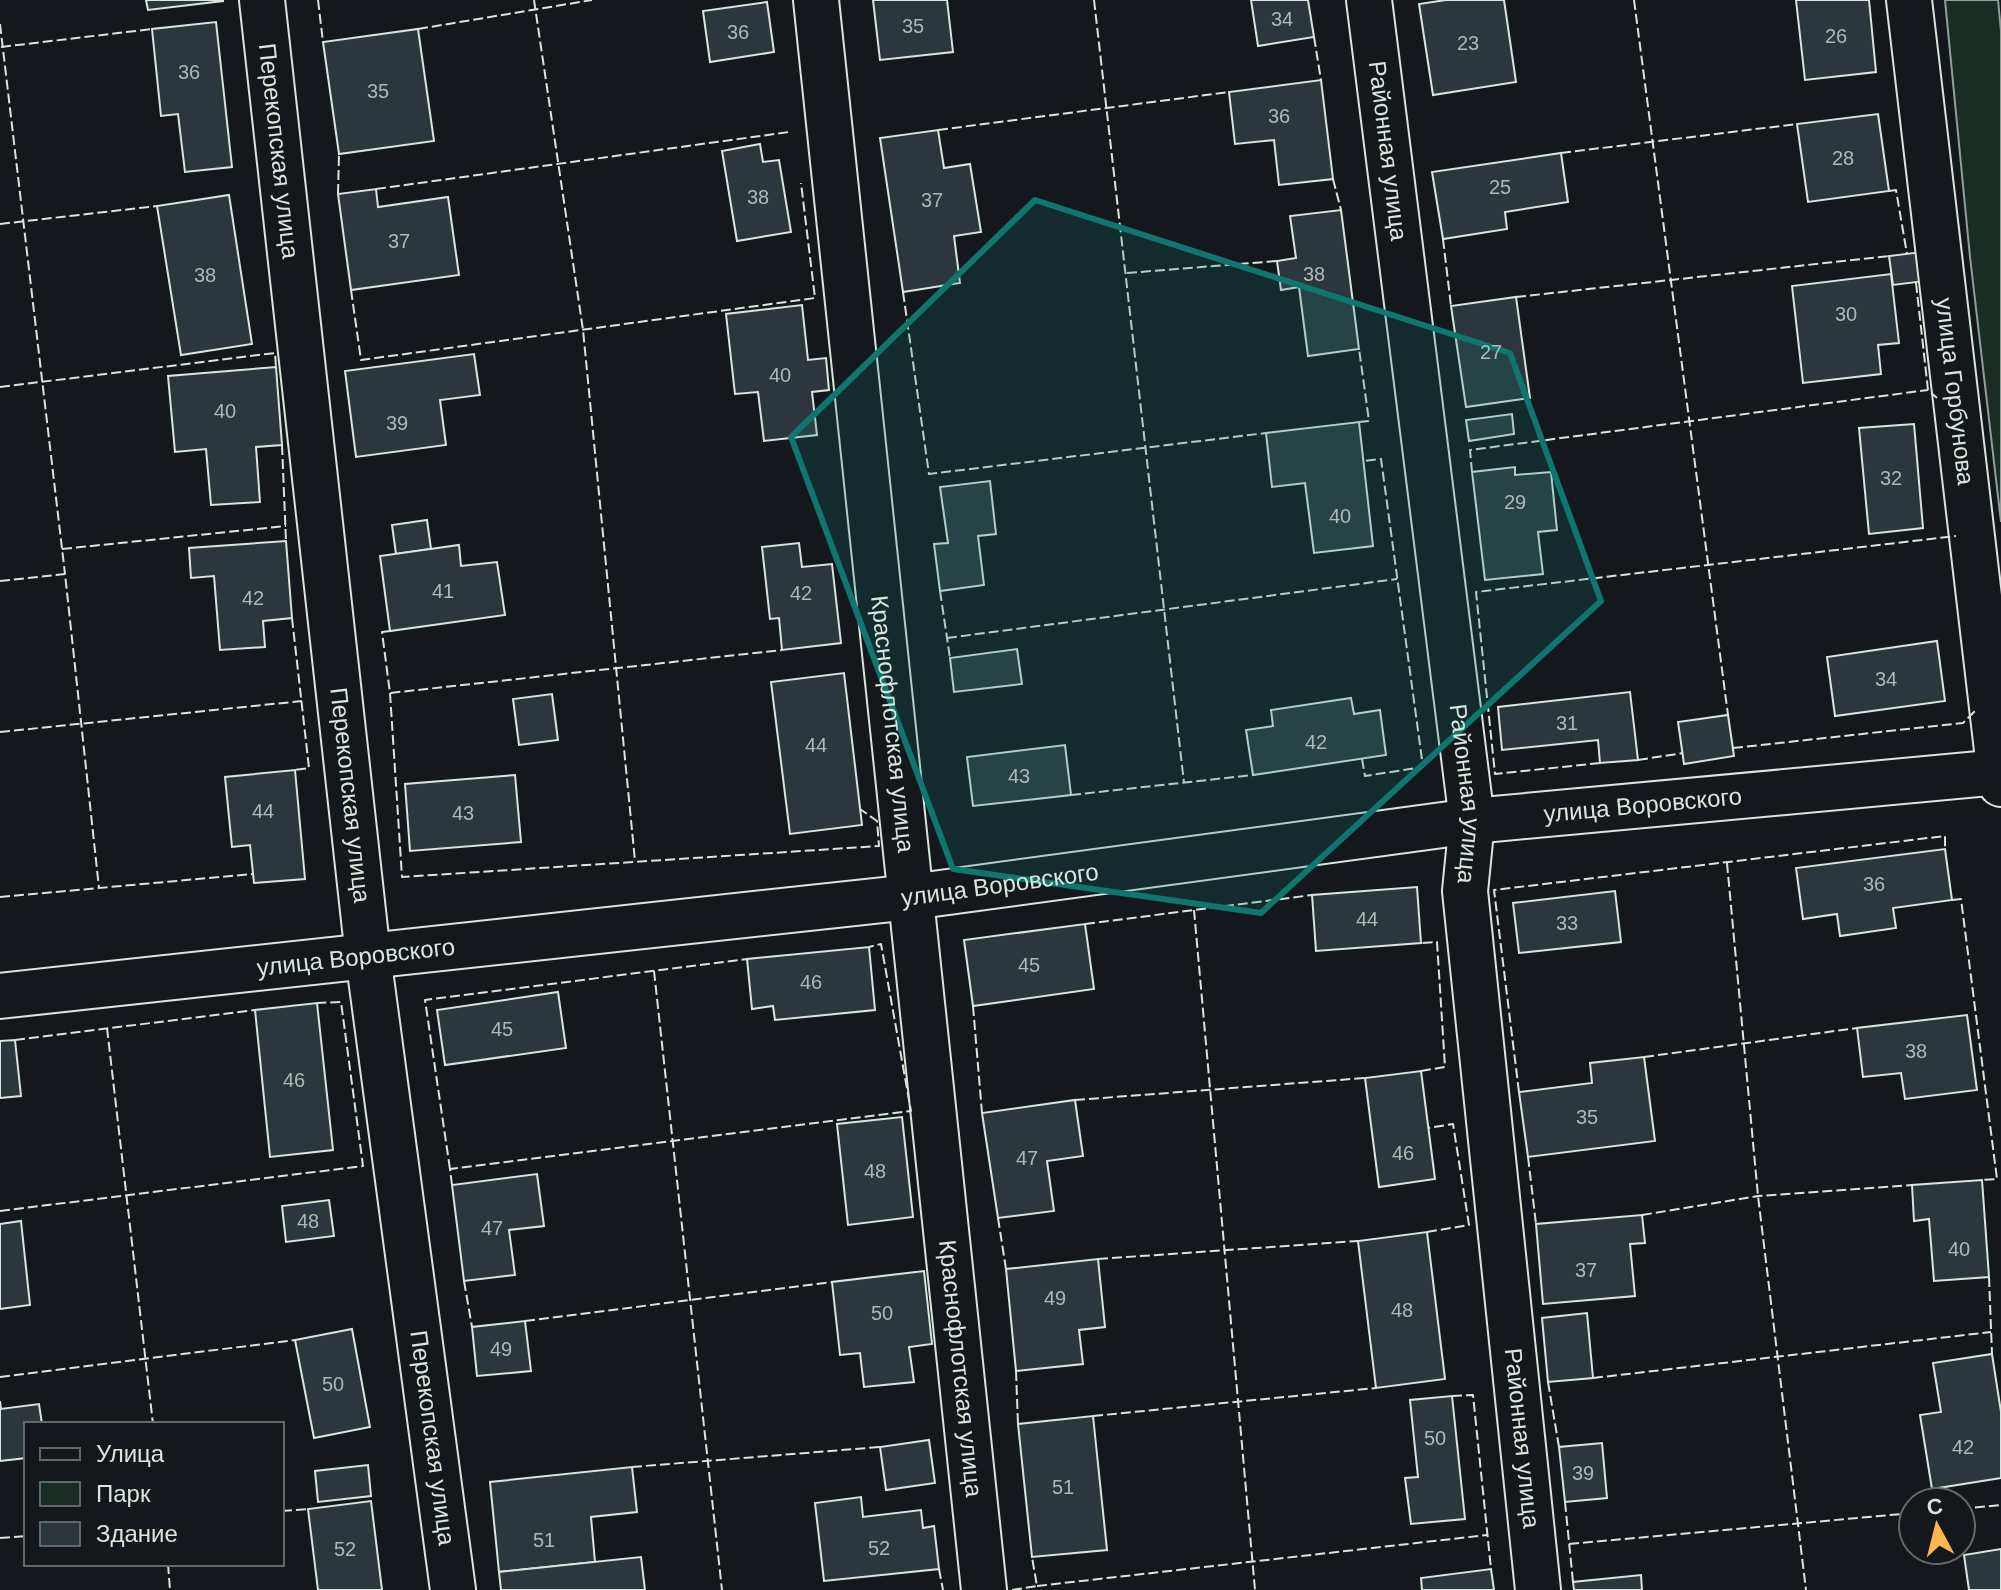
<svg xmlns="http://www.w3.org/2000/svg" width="2001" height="1590" font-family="Arial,sans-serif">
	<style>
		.green { fill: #1a2d24; stroke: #939e99; stroke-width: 2 }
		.building { fill: #2c363c; stroke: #d8e6dc; stroke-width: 2 }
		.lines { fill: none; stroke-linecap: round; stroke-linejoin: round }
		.minor-casing { stroke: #d8e6dc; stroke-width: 48 }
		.minor { stroke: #14181c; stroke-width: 44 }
		.fence { stroke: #d8e6dc; stroke-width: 2; stroke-dasharray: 10 4; stroke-linecap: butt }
		.marked { fill: #0f766e; fill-opacity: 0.2; stroke: #0f766e; stroke-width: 6; stroke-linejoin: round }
		.labels { text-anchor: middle; stroke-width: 6; stroke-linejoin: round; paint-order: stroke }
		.number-label { font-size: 20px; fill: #adbab4 }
		.street-label { font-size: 24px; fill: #d8e6dc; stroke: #14181c }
	</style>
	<rect width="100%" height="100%" fill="#14181c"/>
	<polygon class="green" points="1945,0 1998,0 2001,31 2001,522 1970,257"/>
	<g class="building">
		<polygon points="146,0 223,0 223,1 148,10"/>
		<polygon points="873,0 947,0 953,52 880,60"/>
		<polygon points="1251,0 1308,0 1314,37 1258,46"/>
		<polygon points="1446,0 1504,0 1516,82 1433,95 1419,4"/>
		<polygon points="1796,0 1869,0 1876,72 1805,80"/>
		<polygon points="767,2 774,52 710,62 703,11"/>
		<polygon points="216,22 232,167 185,172 178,114 161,116 152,29"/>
		<polygon points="418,29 434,141 339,154 323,42"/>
		<polygon points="1321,80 1333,179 1279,185 1274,140 1235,144 1229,92"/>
		<polygon points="1878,114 1889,191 1808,202 1797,124"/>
		<polygon points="938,130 944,168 970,164 981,232 954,236 960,283 903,292 880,138"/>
		<polygon points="760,144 763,162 779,160 791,232 737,241 722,151"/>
		<polygon points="1561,153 1568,202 1505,212 1507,229 1443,239 1432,172"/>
		<polygon points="376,189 378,207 448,197 459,275 351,290 338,194"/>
		<polygon points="229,195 252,344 181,355 157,206"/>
		<polygon points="1341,210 1359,349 1308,356 1299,287 1281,290 1277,261 1296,258 1290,216"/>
		<polygon points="1922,252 1925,281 1893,285 1889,256"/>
		<polygon points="1891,274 1899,343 1878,345 1881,374 1803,383 1792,286"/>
		<polygon points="1516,297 1530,398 1466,407 1451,306"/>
		<polygon points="802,305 808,360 826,358 829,390 812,392 817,435 764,441 758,392 735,394 726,314"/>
		<polygon points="474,354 480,395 440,400 446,445 356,457 345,371"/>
		<polygon points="276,367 282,445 256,447 260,502 211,505 206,449 175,452 168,376"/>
		<polygon points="1512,414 1514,434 1469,441 1466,420"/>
		<polygon points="1359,422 1373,546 1314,553 1305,483 1272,487 1266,433"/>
		<polygon points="1914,424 1923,528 1869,534 1859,428"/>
		<polygon points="1515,467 1515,475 1551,472 1557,530 1538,532 1543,574 1485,580 1472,472"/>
		<polygon points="990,481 996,534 978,536 984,585 940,591 934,544 948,543 940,487"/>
		<polygon points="427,520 431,549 396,554 392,525"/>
		<polygon points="286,541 292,618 263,621 265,647 220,650 214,576 191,578 189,548"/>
		<polygon points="799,543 802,567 832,564 841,643 782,650 779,618 770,619 762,547"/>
		<polygon points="459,545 461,566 497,562 505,615 390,631 380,556"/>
		<polygon points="1937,641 1945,701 1835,716 1827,657"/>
		<polygon points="1017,649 1022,684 954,692 950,658"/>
		<polygon points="844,673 862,825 790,834 771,682"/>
		<polygon points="1630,692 1638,760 1600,763 1598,740 1502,750 1498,707"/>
		<polygon points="552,694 558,740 519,745 513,699"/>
		<polygon points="1351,698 1354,714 1380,710 1386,755 1253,775 1246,730 1273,726 1271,710"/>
		<polygon points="1728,715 1734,756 1684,764 1678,722"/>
		<polygon points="1065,745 1071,795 973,806 967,757"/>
		<polygon points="295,770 305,879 254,883 250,845 232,847 225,777"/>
		<polygon points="515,775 521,842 410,851 405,784"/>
		<polygon points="1945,849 1952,900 1893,908 1896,928 1840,936 1837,914 1803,919 1796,868"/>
		<polygon points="1417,887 1421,943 1316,951 1312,895"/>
		<polygon points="1615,891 1621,942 1519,953 1513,903"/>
		<polygon points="1085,924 1094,989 973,1006 964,940"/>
		<polygon points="869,947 875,1010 775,1020 773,1006 752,1009 747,959"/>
		<polygon points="558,992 566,1048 445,1065 437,1010"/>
		<polygon points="317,1003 333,1150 270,1157 255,1010"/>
		<polygon points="1967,1015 1977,1090 1905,1099 1901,1073 1863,1077 1857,1028"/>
		<polygon points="15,1040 21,1096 0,1098 0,1041"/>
		<polygon points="1644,1057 1655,1141 1528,1157 1519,1092 1592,1083 1590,1063"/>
		<polygon points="1421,1071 1435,1179 1379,1187 1365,1078"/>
		<polygon points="1075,1100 1083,1156 1047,1161 1054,1211 998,1218 982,1113"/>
		<polygon points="902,1117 913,1217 848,1225 837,1124"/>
		<polygon points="537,1174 544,1226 509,1230 515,1275 464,1281 452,1185"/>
		<polygon points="1982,1180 1989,1277 1934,1281 1929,1219 1914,1221 1912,1185"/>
		<polygon points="329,1200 334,1236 286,1242 282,1206"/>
		<polygon points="1642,1215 1645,1243 1630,1244 1635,1296 1543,1304 1536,1224"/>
		<polygon points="21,1221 30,1305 0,1309 0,1224"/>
		<polygon points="1427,1232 1445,1379 1376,1388 1358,1241"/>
		<polygon points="1098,1259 1105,1327 1079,1330 1083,1364 1016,1371 1006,1269"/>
		<polygon points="924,1271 932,1344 909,1347 914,1382 864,1387 860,1353 840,1355 832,1282"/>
		<polygon points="1587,1313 1593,1378 1548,1382 1542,1318"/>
		<polygon points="525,1321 531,1371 477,1376 472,1327"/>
		<polygon points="352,1329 370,1427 314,1438 295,1340"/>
		<polygon points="1992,1354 2001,1412 2001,1478 1932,1489 1920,1415 1941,1412 1933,1363"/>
		<polygon points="1452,1396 1465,1519 1411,1524 1405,1478 1418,1477 1410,1400"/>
		<polygon points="0,1401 1,1409 39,1404 42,1424 26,1424 26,1458 0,1461"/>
		<polygon points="1093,1416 1107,1550 1032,1557 1018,1424"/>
		<polygon points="929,1440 935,1483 886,1490 880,1447"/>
		<polygon points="1602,1443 1607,1498 1565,1502 1559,1447"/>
		<polygon points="368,1465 371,1496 318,1502 315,1471"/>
		<polygon points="632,1467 637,1512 591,1517 595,1562 499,1572 490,1482"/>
		<polygon points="861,1497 863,1517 921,1510 923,1528 934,1526 939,1569 824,1581 815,1503"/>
		<polygon points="371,1501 382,1590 318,1590 308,1509"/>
		<polygon points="2001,1549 2001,1590 1969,1590 1964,1555"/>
		<polygon points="641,1557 645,1590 501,1590 499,1572"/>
		<polygon points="1491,1569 1494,1590 1422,1590 1421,1578"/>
		<polygon points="1641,1575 1642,1590 1574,1590 1573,1582"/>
	</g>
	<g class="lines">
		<defs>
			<g id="minor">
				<path id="s1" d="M 262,0 L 368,956 L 453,1590"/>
				<path id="s2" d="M 816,0 L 984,1590"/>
				<path id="s3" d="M 1369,0 L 1472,821 L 1465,891 L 1538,1590"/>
				<path id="s4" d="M 1909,0 L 2001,784"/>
				<path id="s5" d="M 0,996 L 911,897 L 1472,821 L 2001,772"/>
			</g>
		</defs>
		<use href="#minor" class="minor-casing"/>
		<use href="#minor" class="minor"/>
		<g class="fence">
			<polyline points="318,0 323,42"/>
			<polyline points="534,0 583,330 635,861"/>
			<polyline points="1094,0 1184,783"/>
			<polyline points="1634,0 1728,715"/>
			<polyline points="0,24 65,574"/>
			<polyline points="418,29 592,0"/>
			<polyline points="1314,37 1321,80"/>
			<polyline points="1,47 152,29"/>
			<polyline points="938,130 1229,92"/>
			<polyline points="1561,153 1797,124"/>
			<polyline points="1333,179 1341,210"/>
			<polyline points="376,189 789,132"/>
			<polyline points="1889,191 1896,190 1907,254"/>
			<polyline points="338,194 339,154"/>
			<polyline points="0,224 157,206"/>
			<polyline points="1443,239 1451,306"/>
			<polyline points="1127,273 1277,261"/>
			<polyline points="1916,283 1928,390 1937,398"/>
			<polyline points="351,290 361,360 815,298 801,183"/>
			<polyline points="903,292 929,474 1266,433"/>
			<polyline points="1516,297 1889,256"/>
			<polyline points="0,387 275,353 276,367"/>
			<polyline points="1359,422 1369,421 1359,349"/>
			<polyline points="282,445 286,541"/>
			<polyline points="1472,472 1470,450 1928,390"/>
			<polyline points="62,549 286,526"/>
			<polyline points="0,581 65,574 99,888"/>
			<polyline points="940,591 950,658"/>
			<polyline points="292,618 309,768 295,770"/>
			<polyline points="390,631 382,632 390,693 782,650"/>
			<polyline points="947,638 1397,579"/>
			<polyline points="390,693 402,877 879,846 877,821 860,809"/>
			<polyline points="0,732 302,701"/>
			<polyline points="1733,748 1963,723 1976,710"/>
			<polyline points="1362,759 1365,776 1423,767 1381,459 1363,461"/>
			<polyline points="1638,760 1683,753"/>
			<polyline points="1600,763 1495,774 1476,592 1956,536"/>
			<polyline points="1071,795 1253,775"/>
			<polyline points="1727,863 1758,1196 1806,1590"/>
			<polyline points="0,897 253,874"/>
			<polyline points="1952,900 1961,899 1997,1179 1982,1180"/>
			<polyline points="1194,910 1255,1590"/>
			<polyline points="1085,924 1312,895"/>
			<polyline points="654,971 722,1590"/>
			<polyline points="973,1006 982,1113"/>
			<polyline points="107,1028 153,1424"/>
			<polyline points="15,1040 255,1010"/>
			<polyline points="1644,1057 1857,1028"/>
			<polyline points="1421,1071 1445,1067 1437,942 1421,943"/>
			<polyline points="1519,1092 1494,890 1945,836 1945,849"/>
			<polyline points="1075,1100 1365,1078"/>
			<polyline points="1528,1157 1536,1224"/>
			<polyline points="450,1169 425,1000 747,959"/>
			<polyline points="452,1185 450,1169 911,1111 881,944 869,947"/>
			<polyline points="0,1211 363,1166 341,1002 317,1003"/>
			<polyline points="1642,1215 1758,1196 1912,1185"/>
			<polyline points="998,1218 1006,1269"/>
			<polyline points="1427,1232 1469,1225 1453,1124 1428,1128"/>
			<polyline points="1098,1259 1358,1241"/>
			<polyline points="1989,1277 1992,1354"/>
			<polyline points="464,1281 472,1327"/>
			<polyline points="525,1321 832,1282"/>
			<polyline points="1016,1371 1018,1424"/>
			<polyline points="0,1377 295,1340"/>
			<polyline points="1593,1378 1991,1332"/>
			<polyline points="1548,1382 1559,1447"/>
			<polyline points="1452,1396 1473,1395 1491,1569"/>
			<polyline points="1093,1416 1376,1388"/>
			<polyline points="632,1467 880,1447"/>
			<polyline points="1565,1502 1573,1582"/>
			<polyline points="1961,1509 2001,1505"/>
			<polyline points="282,1511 308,1509"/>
			<polyline points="0,1538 26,1536"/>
			<polyline points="1569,1544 1913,1513"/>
			<polyline points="168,1564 170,1590"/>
			<polyline points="939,1569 943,1590"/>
			<polyline points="1037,1586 1487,1535"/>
			<polyline points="1012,1590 1037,1586 1032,1557"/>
		</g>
	</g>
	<path class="marked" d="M 1035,200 L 1510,353 L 1601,601 L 1261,913 L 953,869 L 791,437 Z"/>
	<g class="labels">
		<g class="number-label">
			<text x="1282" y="26">34</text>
			<text x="913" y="33">35</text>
			<text x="738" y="39">36</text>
			<text x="1836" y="43">26</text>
			<text x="1468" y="50">23</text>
			<text x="189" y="79">36</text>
			<text x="378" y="98">35</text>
			<text x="1279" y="123">36</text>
			<text x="1843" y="165">28</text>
			<text x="1500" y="194">25</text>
			<text x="758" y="204">38</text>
			<text x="932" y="207">37</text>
			<text x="399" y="248">37</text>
			<text x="1314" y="281">38</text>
			<text x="205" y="282">38</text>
			<text x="1846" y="321">30</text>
			<text x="1491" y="359">27</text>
			<text x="780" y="382">40</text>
			<text x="225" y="418">40</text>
			<text x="397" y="430">39</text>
			<text x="1891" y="485">32</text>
			<text x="1515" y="509">29</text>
			<text x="1340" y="523">40</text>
			<text x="443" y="598">41</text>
			<text x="801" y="600">42</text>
			<text x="253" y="605">42</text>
			<text x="1886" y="686">34</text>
			<text x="1567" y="730">31</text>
			<text x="1316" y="749">42</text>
			<text x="816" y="752">44</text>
			<text x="1019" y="783">43</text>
			<text x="263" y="818">44</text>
			<text x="463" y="820">43</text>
			<text x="1874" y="891">36</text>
			<text x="1367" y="926">44</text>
			<text x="1567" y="930">33</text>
			<text x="1029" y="972">45</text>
			<text x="811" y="989">46</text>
			<text x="502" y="1036">45</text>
			<text x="1916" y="1058">38</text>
			<text x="294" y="1087">46</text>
			<text x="1587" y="1124">35</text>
			<text x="1403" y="1160">46</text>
			<text x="1027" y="1165">47</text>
			<text x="875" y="1178">48</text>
			<text x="308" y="1228">48</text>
			<text x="492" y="1235">47</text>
			<text x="1959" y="1256">40</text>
			<text x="1586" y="1277">37</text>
			<text x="1055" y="1305">49</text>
			<text x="1402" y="1317">48</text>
			<text x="882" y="1320">50</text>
			<text x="501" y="1356">49</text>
			<text x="333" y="1391">50</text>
			<text x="1435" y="1445">50</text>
			<text x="1963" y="1454">42</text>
			<text x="1583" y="1480">39</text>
			<text x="1063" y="1494">51</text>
			<text x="544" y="1547">51</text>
			<text x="879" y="1555">52</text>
			<text x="345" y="1556">52</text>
		</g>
		<g class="street-label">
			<text dy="8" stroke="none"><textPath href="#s3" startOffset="152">Районная улица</textPath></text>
			<text dy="8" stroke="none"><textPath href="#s1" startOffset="152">Перекопская улица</textPath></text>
			<text dy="8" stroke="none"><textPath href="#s4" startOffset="394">улица Горбунова</textPath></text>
			<text dy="8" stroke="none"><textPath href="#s2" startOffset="728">Краснофлотская улица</textPath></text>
			<text dy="8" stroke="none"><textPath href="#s3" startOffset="800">Районная улица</textPath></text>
			<text dy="8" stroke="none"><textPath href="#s1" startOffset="800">Перекопская улица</textPath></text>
			<text dy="8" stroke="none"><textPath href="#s5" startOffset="1654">улица Воровского</textPath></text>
			<text dy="8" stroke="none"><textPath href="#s5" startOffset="1006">улица Воровского</textPath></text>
			<text dy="8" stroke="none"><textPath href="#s5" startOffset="358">улица Воровского</textPath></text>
			<text dy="8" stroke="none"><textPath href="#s2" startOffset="1376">Краснофлотская улица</textPath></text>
			<text dy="8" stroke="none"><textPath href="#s1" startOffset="1448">Перекопская улица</textPath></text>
			<text dy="8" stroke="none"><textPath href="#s3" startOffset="1448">Районная улица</textPath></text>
		</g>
	</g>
	<rect x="24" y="1422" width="260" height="144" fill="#14181c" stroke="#626a69" stroke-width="2"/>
	<rect x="40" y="1448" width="40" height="12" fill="#14181c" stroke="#626a69" stroke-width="2"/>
	<text x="96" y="1462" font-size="24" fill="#d8e6dc">Улица</text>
	<rect x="40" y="1482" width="40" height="24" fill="#1a2d24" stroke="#626a69" stroke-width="2"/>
	<text x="96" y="1502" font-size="24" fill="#d8e6dc">Парк</text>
	<rect x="40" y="1522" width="40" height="24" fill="#2c363c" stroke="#626a69" stroke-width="2"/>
	<text x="96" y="1542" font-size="24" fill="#d8e6dc">Здание</text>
	<g transform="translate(1937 1526) rotate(353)"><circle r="38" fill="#14181c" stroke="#626a69" stroke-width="2"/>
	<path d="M0-6L14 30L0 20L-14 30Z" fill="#ffb74d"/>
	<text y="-12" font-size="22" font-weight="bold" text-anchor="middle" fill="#d8e6dc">С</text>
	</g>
</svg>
